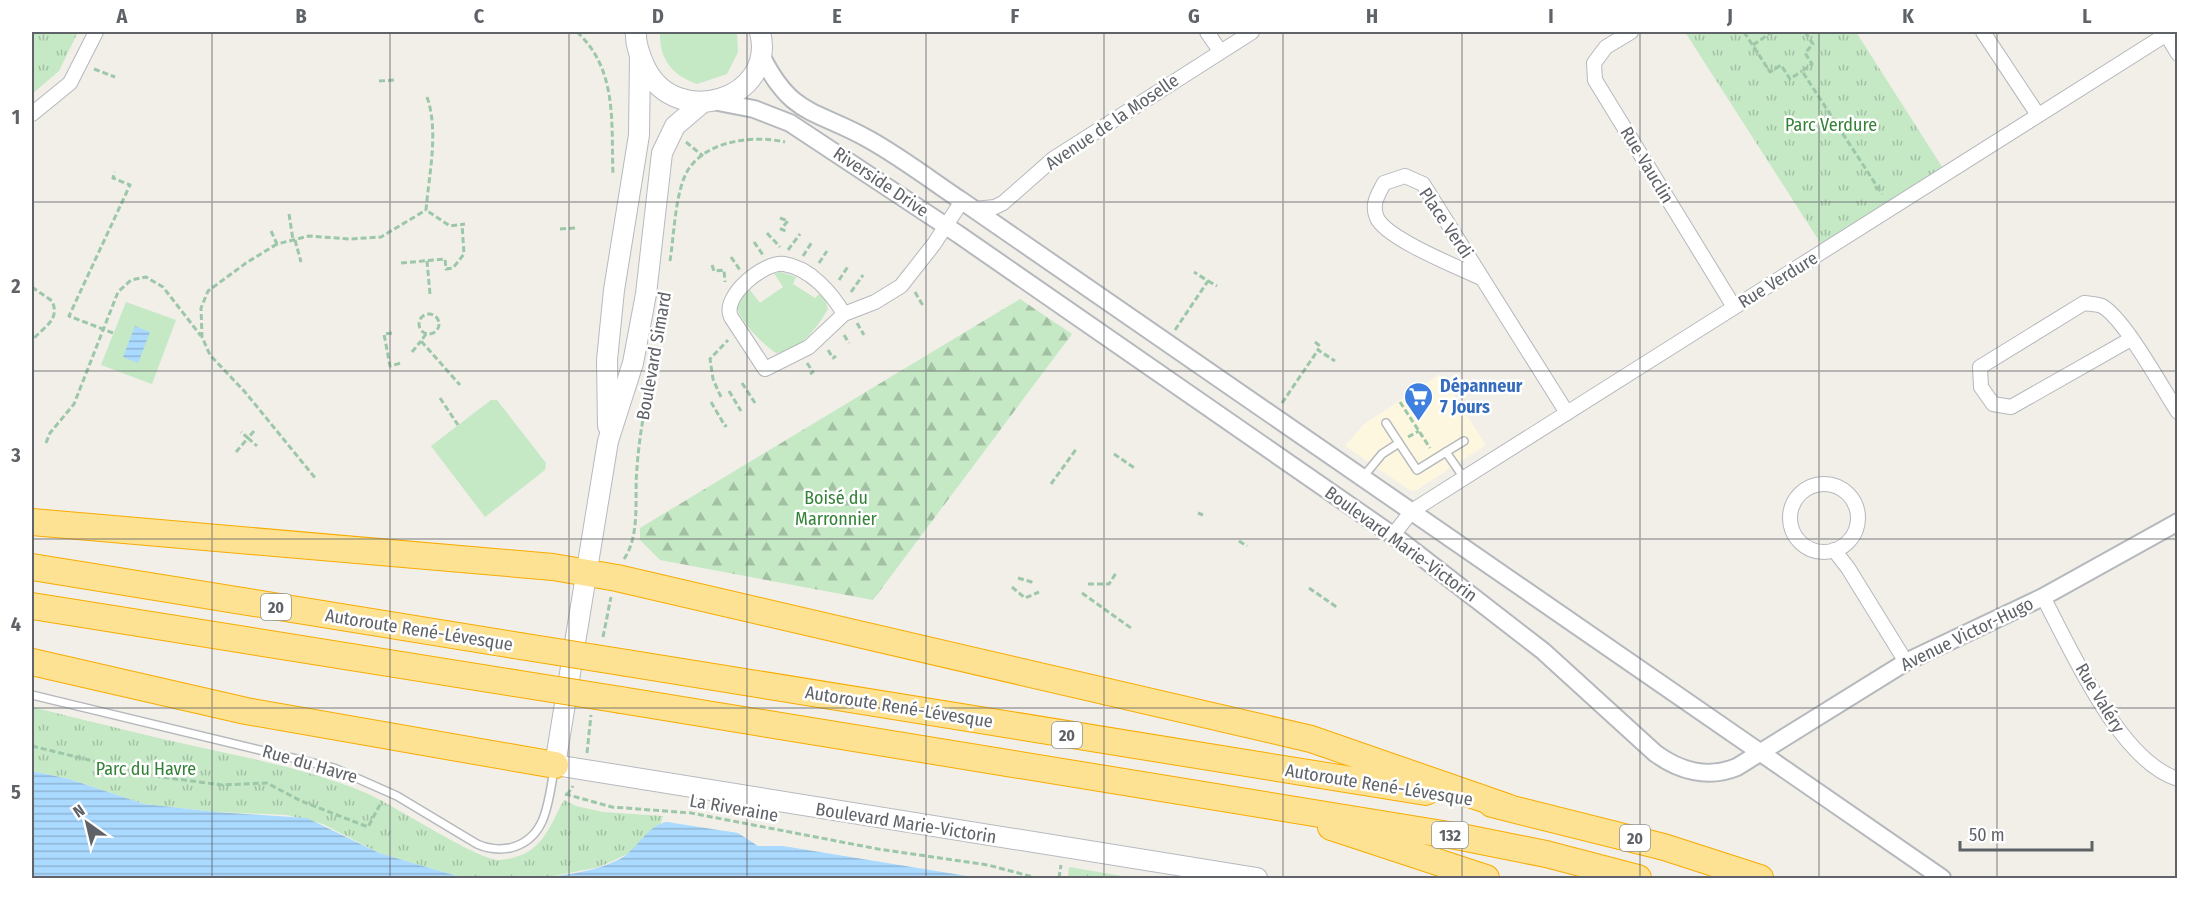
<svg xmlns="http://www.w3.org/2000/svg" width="2209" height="910" font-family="'Fira Sans Condensed',sans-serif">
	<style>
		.commercial { fill: #fef7e0 }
		.grass { fill: #c5e8c5 }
		.forest { fill: url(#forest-firs) }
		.park { fill: url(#park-tufts) }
		.water { fill: url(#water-rules) }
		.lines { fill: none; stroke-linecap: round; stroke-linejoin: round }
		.service-casing { stroke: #b5b8bc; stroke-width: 10 }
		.minor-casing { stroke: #b5b8bc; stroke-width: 16 }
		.tertiary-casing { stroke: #b5b8bc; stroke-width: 20 }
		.secondary-casing { stroke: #b6babf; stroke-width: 22 }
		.motorway-casing { stroke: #f9ab00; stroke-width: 28 }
		.path { stroke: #9cc7a9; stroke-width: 3; stroke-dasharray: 6 3; stroke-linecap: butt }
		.service { stroke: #fff; stroke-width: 7 }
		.minor { stroke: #fff; stroke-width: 14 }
		.tertiary { stroke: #fff; stroke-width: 16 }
		.secondary { stroke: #fff; stroke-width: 20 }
		.motorway { stroke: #fde293; stroke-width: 26 }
		.motorway-bridge-casing { stroke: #f9ab00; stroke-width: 28; stroke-linecap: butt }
		.motorway-bridge { stroke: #fde293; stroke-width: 26 }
		.grid { fill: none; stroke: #5f6368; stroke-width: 1.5; stroke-opacity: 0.55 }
		.labels { text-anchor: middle; stroke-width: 5; stroke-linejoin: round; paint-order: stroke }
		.shield { fill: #fff; stroke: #8f9295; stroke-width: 1.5 }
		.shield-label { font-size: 16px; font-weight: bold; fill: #5f6368 }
		.street-label { font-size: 18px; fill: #5f6368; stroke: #fff }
		.park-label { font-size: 18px; fill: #348238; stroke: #fff }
		.shop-label { font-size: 18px; font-weight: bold; fill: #366cbe; stroke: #fff; text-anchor: start }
		.neatline { fill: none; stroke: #5f6368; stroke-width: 2 }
		.grid-label { font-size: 20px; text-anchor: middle; font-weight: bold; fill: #5f6368 }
	</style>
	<defs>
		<pattern id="forest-firs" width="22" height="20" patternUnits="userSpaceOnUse" patternTransform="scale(1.5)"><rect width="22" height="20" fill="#c5e8c5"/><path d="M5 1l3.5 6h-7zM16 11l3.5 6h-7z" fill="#a3c0a4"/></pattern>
		<pattern id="park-tufts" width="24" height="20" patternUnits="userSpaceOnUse" patternTransform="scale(1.5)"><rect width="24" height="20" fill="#c5e8c5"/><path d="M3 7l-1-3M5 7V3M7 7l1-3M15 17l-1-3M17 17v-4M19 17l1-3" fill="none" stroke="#a3c0a4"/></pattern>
		<pattern id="water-rules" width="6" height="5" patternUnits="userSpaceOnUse" patternTransform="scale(1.5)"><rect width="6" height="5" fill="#aadaff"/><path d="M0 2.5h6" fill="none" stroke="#8eb4d2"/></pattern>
	</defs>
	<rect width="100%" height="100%" fill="#f1efe8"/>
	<polygon class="commercial" points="1440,374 1486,445 1415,491 1411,491 1345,446 1363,425"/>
	<g class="grass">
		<path d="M 660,32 L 737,32 L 738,52 L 727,74 L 697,84 C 672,75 659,59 660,32 Z"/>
		<path d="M 781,272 L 796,277 L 793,284 L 815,298 L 819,294 L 825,299 L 828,309 C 817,328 799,352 776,353 C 765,346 736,318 737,304 C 737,298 745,294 750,290 L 760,303 L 783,287 L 774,273 Z"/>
		<polygon points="126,302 176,320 152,384 101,365"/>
		<polygon points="491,400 497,400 546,463 545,470 485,517 431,446"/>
	</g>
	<polygon class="forest" points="1020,299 1072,334 873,600 660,560 640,540 640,528"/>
	<g class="park">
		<polygon points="32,32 78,32 59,71 32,94"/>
		<polygon points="1685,32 1856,32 1946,173 1825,250"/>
		<path d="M 32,707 C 93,722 155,738 217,751 C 268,762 318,773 366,793 C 392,804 479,861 499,860 C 541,857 547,831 564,800 L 576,806 L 603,812 L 663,816 L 661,823 L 632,852 L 599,867 L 544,878 L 464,878 L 379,853 L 323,824 L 287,815 L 216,812 L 144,804 L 69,779 L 32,771 Z"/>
		<polygon points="1069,867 1134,878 1068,878"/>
	</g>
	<g class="water">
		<polygon points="135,326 150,332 138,363 123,357"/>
		<polygon points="32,771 69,779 144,804 216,812 307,818 379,853 464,878 32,878"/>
		<path d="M 667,822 L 738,833 L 758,846 L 783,846 L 979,878 L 544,878 C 570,874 597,871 620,859 C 637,850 647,825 667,822 Z"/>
	</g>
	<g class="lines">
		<defs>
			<g id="service">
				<polyline points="1386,423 1399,443"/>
				<polyline points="1446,452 1464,441"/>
				<polyline points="1363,477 1382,454 1399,443 1417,470 1446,452 1464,478"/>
				<path d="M 32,695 L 334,768 L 397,796 L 477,844 C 488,849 498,850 510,848 C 547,839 548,802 554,770"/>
			</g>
			<g id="minor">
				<polyline points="1207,32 1220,51"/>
				<polyline points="1631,32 1606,47 1594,63 1595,80 1734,307"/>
				<polyline points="1983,32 2038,115"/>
				<polyline points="2166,34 2178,54"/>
				<polyline points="32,114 70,83 96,32"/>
				<polyline points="974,209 995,207 1003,203 1053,159 1252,32"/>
				<path d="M 1481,278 C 1458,267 1387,239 1377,218 C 1371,204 1378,195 1384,183 L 1405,176 L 1423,184 L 1567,413"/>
				<path d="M 844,314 C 832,294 811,268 784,264 C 765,261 721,296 731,317 L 765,369 L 809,347 L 844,314 L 875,302 L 901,286 L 934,244 L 962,201"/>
				<path d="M 2131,339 L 2011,407 L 1993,404 L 1981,387 L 1980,367 L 2084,303 C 2090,304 2097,304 2102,306 C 2125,319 2162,388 2178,412"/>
				<circle cx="1824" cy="518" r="34"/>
				<polyline points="1393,535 1412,511 1426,502 2170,32"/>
				<polyline points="1834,550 1848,568 1906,662"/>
				<path d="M 2043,597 C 2071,649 2119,761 2178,779"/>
			</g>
			<g id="tertiary">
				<path d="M 761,55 C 792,118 816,109 870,140 C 902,158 932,181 962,201 L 1942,878"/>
				<path d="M 713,101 L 754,109 L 790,123 L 958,234 L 1401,541 L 1543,651 L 1655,753 C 1679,771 1708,779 1737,767 L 1906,662 L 2043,597 L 2178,522"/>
			</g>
			<g id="secondary">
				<path d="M 636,32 C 635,44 640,56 645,67 C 676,131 777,99 760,32"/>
				<polyline points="702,103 675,126 662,153 646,294 633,363 608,441 555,765 1257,878"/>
				<polyline points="608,426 607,360 614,290 639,135 640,56"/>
			</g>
			<g id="motorway">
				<polyline points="32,522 553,567 617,578 1311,739 1507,807"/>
				<polyline points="32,567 520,646"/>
				<polyline points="32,606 514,683"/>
				<polyline points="32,662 246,711 555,765"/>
				<polyline points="627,663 1426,792"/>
				<polyline points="621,700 1461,837 1546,854 1638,878"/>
				<polyline points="1492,804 1664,847 1760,878"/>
				<polyline points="1331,827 1486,878"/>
			</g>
		</defs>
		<use href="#service" class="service-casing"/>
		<use href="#minor" class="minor-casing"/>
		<use href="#tertiary" class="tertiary-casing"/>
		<use href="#secondary" class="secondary-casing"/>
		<use href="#motorway" class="motorway-casing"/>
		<g class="path">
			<path d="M 577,32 C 618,70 611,123 613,175"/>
			<polyline points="1744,32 1770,72 1781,65 1790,79 1802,71"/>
			<polyline points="1805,32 1813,44 1805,53 1812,64 1802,71 1882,194"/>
			<polyline points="1753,45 1772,32"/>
			<polyline points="94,69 115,77"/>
			<polyline points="379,81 395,80"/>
			<path d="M 427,97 C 439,131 429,174 426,210 L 450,226 L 465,224"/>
			<polyline points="686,142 703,156"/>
			<polyline points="289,214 293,240"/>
			<polyline points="780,218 788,221 781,229 788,232"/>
			<polyline points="560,229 575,228"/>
			<polyline points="271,231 277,244 309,236 350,239 381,237 426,210"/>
			<polyline points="767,233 780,247"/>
			<polyline points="295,240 301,262"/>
			<polyline points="754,242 763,255"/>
			<polyline points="277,244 246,263 208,291 201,308 202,337 210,355 245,392 316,479"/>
			<polyline points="788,250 800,234"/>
			<polyline points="803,256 812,242"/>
			<polyline points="731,257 740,270"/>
			<polyline points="427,261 430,294"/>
			<path d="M 670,261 C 674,237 675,191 688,170 C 707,140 754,135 785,142"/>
			<polyline points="401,263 445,259 446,269 453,268 464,254 462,224"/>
			<polyline points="819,263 827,251"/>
			<polyline points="712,265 714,271 724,270 725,282"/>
			<polyline points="839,280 849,265"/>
			<polyline points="1208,281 1217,286"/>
			<path d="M 32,287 L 52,301 C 61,321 42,327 32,341"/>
			<polyline points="851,292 863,275"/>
			<polyline points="915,292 922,304 920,305"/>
			<circle cx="429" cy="324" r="10"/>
			<polyline points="857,323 864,335"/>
			<polyline points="1175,330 1208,281 1194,272"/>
			<polyline points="113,333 69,316 130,185 113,178 115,172"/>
			<polyline points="392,333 384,334 390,366 401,363"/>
			<polyline points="426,334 421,341 460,385"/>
			<polyline points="844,335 849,343"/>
			<polyline points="1315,342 1320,346 1318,350 1335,361"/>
			<polyline points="828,350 833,358 836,356"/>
			<polyline points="412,352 421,341"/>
			<polyline points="807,363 813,372 810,374"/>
			<polyline points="742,383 755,403"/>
			<polyline points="729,391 741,411"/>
			<polyline points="721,397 713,379 710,359 728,340"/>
			<polyline points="440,398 458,425"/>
			<polyline points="711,402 725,426 727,425"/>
			<polyline points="1400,402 1430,448"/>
			<polyline points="1282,403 1318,350"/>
			<polyline points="254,431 248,438 257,446"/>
			<polyline points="1408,437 1419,431"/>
			<polyline points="46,443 50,433 74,404 118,292 131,280 146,277 163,287 201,336"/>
			<polyline points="236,452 248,438 241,432"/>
			<polyline points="1114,454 1136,469"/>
			<polyline points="1051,484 1077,448"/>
			<polyline points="1198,513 1203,515"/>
			<polyline points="1239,541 1247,546"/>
			<path d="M 624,559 C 641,534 634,497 637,468 C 639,436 646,403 651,371"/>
			<polyline points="1018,578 1035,583"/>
			<polyline points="1088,584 1109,584 1116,573"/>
			<polyline points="1012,587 1025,598 1039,592"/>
			<polyline points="1309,588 1338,608"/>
			<polyline points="1082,593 1131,628"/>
			<polyline points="603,637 611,597"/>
			<polyline points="32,746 154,776 222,785 267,783 301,801 368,827 382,801"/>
			<polyline points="587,753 591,715"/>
			<polyline points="565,794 612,807 691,813 878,849 988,865 1037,878"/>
			<polyline points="567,795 573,786"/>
			<polyline points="1059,878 1061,865"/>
		</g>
		<use href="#service" class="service"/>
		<use href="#minor" class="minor"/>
		<use href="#tertiary" class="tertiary"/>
		<use href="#secondary" class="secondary"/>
		<use href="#motorway" class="motorway"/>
		<defs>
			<g id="motorway-bridge">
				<polyline points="520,646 627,663"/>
				<polyline points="514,683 621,700"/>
			</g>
		</defs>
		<use href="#motorway-bridge" class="motorway-bridge-casing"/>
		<use href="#motorway-bridge" class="motorway-bridge"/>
	</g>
	<path class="grid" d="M 212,32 L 212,878M 390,32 L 390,878M 569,32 L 569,878M 747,32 L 747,878M 926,32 L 926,878M 1104,32 L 1104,878M 1283,32 L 1283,878M 1462,32 L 1462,878M 1640,32 L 1640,878M 1819,32 L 1819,878M 1997,32 L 1997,878M 32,202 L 2178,202M 32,371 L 2178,371M 32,539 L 2178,539M 32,708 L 2178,708"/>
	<defs>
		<symbol id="supermarket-pin" viewBox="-11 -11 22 30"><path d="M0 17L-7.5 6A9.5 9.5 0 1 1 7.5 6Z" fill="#3f7fe0" stroke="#fff"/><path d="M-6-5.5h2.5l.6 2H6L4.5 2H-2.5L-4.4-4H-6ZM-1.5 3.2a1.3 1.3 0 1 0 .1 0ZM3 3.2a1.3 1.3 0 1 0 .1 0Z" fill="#fff"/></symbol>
	</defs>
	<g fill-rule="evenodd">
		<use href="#supermarket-pin" x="1402" y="380" width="33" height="45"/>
	</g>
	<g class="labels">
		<g class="shield">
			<rect x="261" y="594" width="30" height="26" rx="4.5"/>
			<rect x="1052" y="722" width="30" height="26" rx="4.5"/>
			<rect x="1432" y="822" width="36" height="26" rx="4.5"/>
			<rect x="1620" y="825" width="30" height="26" rx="4.5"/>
		</g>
		<g class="shield-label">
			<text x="276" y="613">20</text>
			<text x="1067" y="741">20</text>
			<text x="1450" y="841">132</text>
			<text x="1635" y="844">20</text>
		</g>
		<g class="street-label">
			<text transform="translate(1112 122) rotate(-34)" y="6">Avenue de la Moselle</text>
			<text transform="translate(1647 165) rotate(59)" y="6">Rue Vauclin</text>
			<text transform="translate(881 182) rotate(34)" y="6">Riverside Drive</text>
			<text transform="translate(1446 223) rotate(56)" y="6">Place Verdi</text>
			<text transform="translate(1778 280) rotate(-32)" y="6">Rue Verdure</text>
			<text transform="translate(654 356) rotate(-80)" y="6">Boulevard Simard</text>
			<text transform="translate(1401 544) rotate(36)" y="6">Boulevard Marie-Victorin</text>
			<text transform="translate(419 630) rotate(9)" y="6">Autoroute René-Lévesque</text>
			<text transform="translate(1967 634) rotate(-26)" y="6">Avenue Victor-Hugo</text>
			<text transform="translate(2100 698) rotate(59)" y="6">Rue Valéry</text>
			<text transform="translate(899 707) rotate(9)" y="6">Autoroute René-Lévesque</text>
			<text transform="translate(310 764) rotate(16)" y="6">Rue du Havre</text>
			<text transform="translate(1379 785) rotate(9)" y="6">Autoroute René-Lévesque</text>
			<text transform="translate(734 808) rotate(10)" y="6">La Riveraine</text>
			<text transform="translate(906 823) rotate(9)" y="6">Boulevard Marie-Victorin</text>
		</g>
		<g class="park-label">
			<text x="1831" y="131">Parc Verdure</text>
			<text x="836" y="504">Boisé du<tspan x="836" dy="21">Marronnier</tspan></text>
			<text x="146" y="775">Parc du Havre</text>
		</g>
		<g class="shop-label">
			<text x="1440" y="392">Dépanneur<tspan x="1440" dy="21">7 Jours</tspan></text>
		</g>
	</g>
	<rect width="2209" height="910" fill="none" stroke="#ffffff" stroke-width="66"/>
	<g transform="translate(87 823) rotate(326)" stroke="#ffffff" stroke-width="4.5" paint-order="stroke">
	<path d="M0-4.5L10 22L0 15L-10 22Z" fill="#5f6368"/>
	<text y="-9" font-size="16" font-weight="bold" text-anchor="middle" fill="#5f6368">N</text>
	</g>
	<path d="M1960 841v9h132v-9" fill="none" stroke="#5f6368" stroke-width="3"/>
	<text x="1969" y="841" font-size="18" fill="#5f6368" stroke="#ffffff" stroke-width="4.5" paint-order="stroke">50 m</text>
	<rect x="33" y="33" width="2143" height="844" class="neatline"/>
	<g class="grid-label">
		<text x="122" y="23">A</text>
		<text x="301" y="23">B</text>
		<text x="479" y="23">C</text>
		<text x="658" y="23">D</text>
		<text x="837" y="23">E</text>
		<text x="1015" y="23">F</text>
		<text x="1194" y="23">G</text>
		<text x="1372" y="23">H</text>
		<text x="1551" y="23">I</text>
		<text x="1730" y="23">J</text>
		<text x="1908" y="23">K</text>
		<text x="2087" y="23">L</text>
		<text x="16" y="124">1</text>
		<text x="16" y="293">2</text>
		<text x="16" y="462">3</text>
		<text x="16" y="631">4</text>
		<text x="16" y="799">5</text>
	</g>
</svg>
